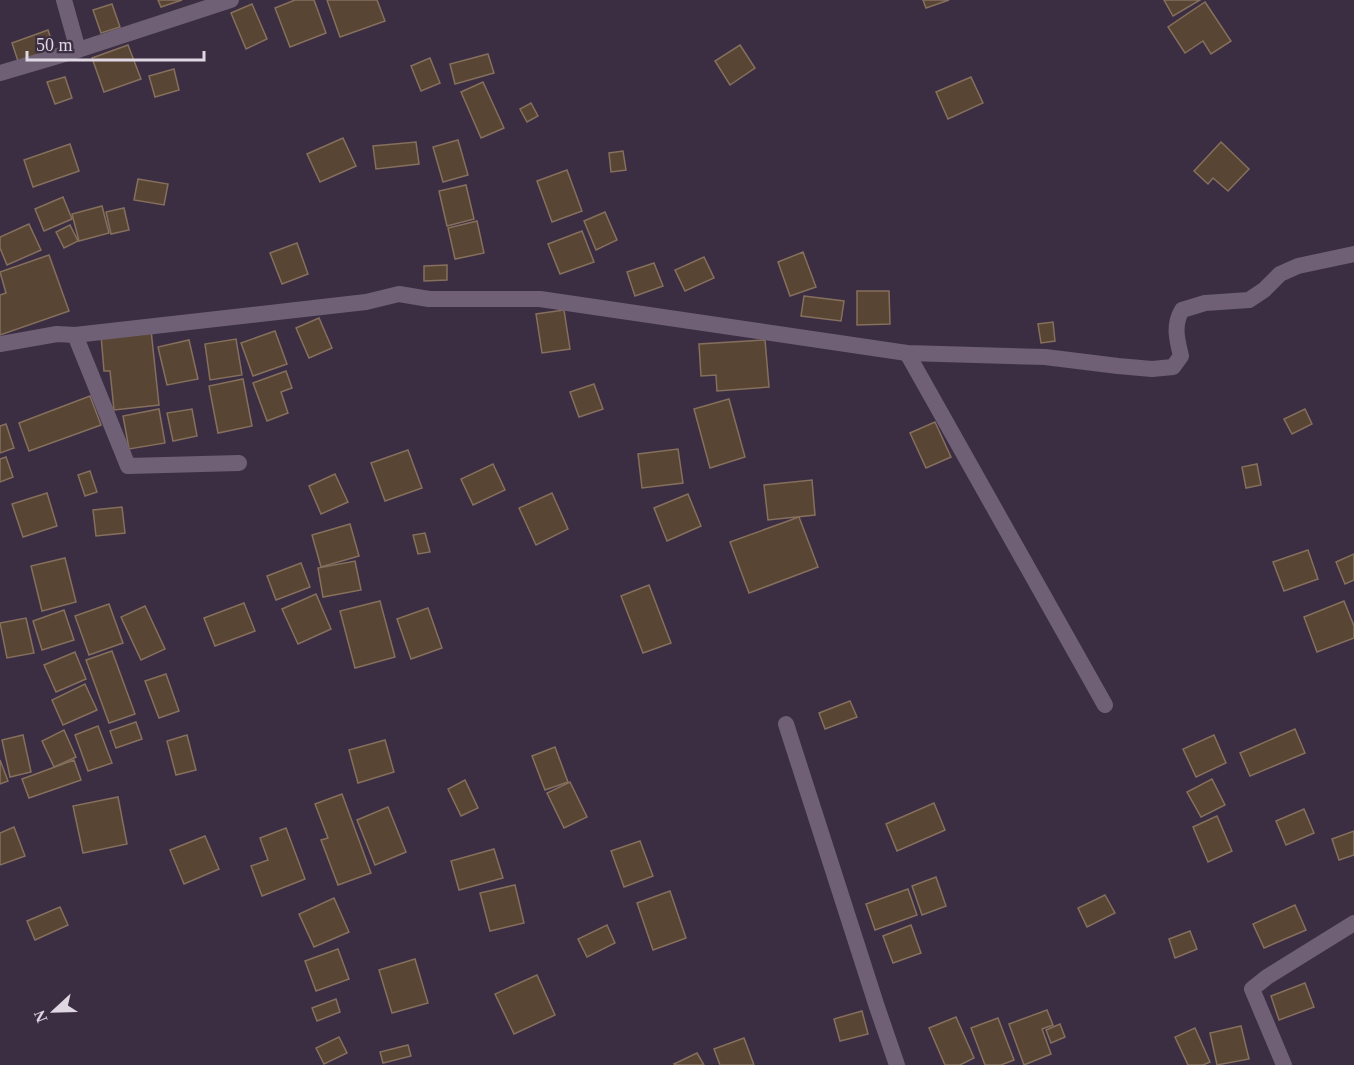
<svg xmlns="http://www.w3.org/2000/svg" width="1354" height="1065" font-family="'Times New Roman',serif">
	<style>
		.building { fill: #594534; stroke: #856f5d; stroke-width: 1.5 }
		.lines { fill: none; stroke-linecap: round; stroke-linejoin: round }
		.minor { stroke: #6f6075; stroke-width: 16 }
	</style>
	<rect width="100%" height="100%" fill="#3c2e42"/>
	<g class="building">
		<polygon points="158,0 182,0 161,7"/>
		<polygon points="295,0 314,0 326,33 290,47 275,8"/>
		<polygon points="327,0 377,0 385,21 340,37"/>
		<polygon points="923,0 949,0 926,8"/>
		<polygon points="1164,0 1200,0 1173,16"/>
		<polygon points="1205,2 1231,41 1211,54 1203,41 1185,53 1168,27"/>
		<polygon points="112,4 120,27 101,33 93,10"/>
		<polygon points="252,4 267,39 246,49 231,13"/>
		<polygon points="48,30 55,51 19,64 12,43"/>
		<polygon points="128,45 141,79 104,92 92,58"/>
		<polygon points="740,45 755,68 730,85 715,61"/>
		<polygon points="488,54 494,73 455,84 450,64"/>
		<polygon points="430,58 440,83 421,91 411,66"/>
		<polygon points="174,69 179,90 155,97 149,76"/>
		<polygon points="65,77 72,98 55,104 47,82"/>
		<polygon points="971,77 983,103 948,119 936,92"/>
		<polygon points="483,82 504,128 481,138 461,92"/>
		<polygon points="531,103 538,116 527,122 520,109"/>
		<polygon points="343,138 356,166 320,182 307,154"/>
		<polygon points="458,140 468,175 443,182 433,147"/>
		<polygon points="416,142 419,164 376,169 373,146"/>
		<polygon points="1221,142 1249,169 1228,191 1213,178 1208,184 1194,171"/>
		<polygon points="70,144 79,171 33,187 24,160"/>
		<polygon points="623,151 626,170 611,172 609,153"/>
		<polygon points="567,170 582,211 552,222 537,181"/>
		<polygon points="138,179 168,184 164,205 134,200"/>
		<polygon points="466,185 474,219 447,226 439,191"/>
		<polygon points="63,197 72,219 44,231 35,209"/>
		<polygon points="102,206 109,233 79,241 72,214"/>
		<polygon points="124,208 129,230 111,234 106,212"/>
		<polygon points="605,212 617,240 596,250 584,221"/>
		<polygon points="477,221 484,253 455,259 448,228"/>
		<polygon points="29,224 41,250 7,265 0,248 0,237"/>
		<polygon points="70,225 78,241 64,248 56,232"/>
		<polygon points="582,231 594,262 560,274 548,244"/>
		<polygon points="297,243 308,274 282,284 270,253"/>
		<polygon points="803,252 816,287 790,296 778,262"/>
		<polygon points="49,255 69,311 0,335 0,295 6,293 0,272"/>
		<polygon points="704,257 714,278 685,291 675,270"/>
		<polygon points="654,263 663,286 635,296 627,272"/>
		<polygon points="447,265 447,280 424,281 424,266"/>
		<polygon points="857,291 889,291 890,324 857,325"/>
		<polygon points="804,296 844,301 841,321 801,316"/>
		<polygon points="564,310 570,349 542,353 536,314"/>
		<polygon points="319,318 332,348 309,358 296,328"/>
		<polygon points="1053,322 1055,341 1041,343 1038,324"/>
		<polygon points="151,330 159,405 114,410 110,371 104,371 101,335"/>
		<polygon points="275,331 287,364 253,376 241,343"/>
		<polygon points="236,339 242,375 210,380 205,344"/>
		<polygon points="189,340 198,379 167,385 158,347"/>
		<polygon points="765,340 769,387 717,391 716,375 701,376 699,344"/>
		<polygon points="286,371 292,388 281,392 288,413 267,421 253,383"/>
		<polygon points="243,379 252,426 218,433 209,386"/>
		<polygon points="594,384 603,409 579,417 570,392"/>
		<polygon points="90,396 101,425 29,451 19,423"/>
		<polygon points="729,399 745,457 710,468 694,409"/>
		<polygon points="159,409 165,443 129,449 123,416"/>
		<polygon points="192,409 197,436 173,441 167,413"/>
		<polygon points="1305,409 1312,424 1292,434 1284,419"/>
		<polygon points="935,422 951,457 926,468 910,433"/>
		<polygon points="6,424 14,448 0,453 0,426"/>
		<polygon points="678,449 683,483 642,488 638,454"/>
		<polygon points="408,450 422,488 385,501 371,463"/>
		<polygon points="6,457 13,477 0,482 0,459"/>
		<polygon points="493,464 505,490 473,505 461,479"/>
		<polygon points="1257,464 1261,485 1246,488 1242,467"/>
		<polygon points="90,471 97,492 85,496 78,475"/>
		<polygon points="335,474 348,502 321,514 309,486"/>
		<polygon points="812,480 815,515 768,520 764,485"/>
		<polygon points="47,493 57,526 23,537 12,504"/>
		<polygon points="552,493 568,529 536,545 519,508"/>
		<polygon points="688,494 701,526 667,541 654,508"/>
		<polygon points="122,507 125,533 96,536 93,510"/>
		<polygon points="799,517 818,567 749,593 730,542"/>
		<polygon points="350,524 359,556 321,567 312,535"/>
		<polygon points="425,533 430,552 418,554 413,535"/>
		<polygon points="1308,550 1318,579 1284,591 1273,562"/>
		<polygon points="1354,554 1354,580 1345,584 1336,562"/>
		<polygon points="65,558 76,602 42,611 31,566"/>
		<polygon points="355,561 361,590 323,597 318,568"/>
		<polygon points="301,563 310,587 276,600 267,576"/>
		<polygon points="649,585 671,643 643,653 621,596"/>
		<polygon points="316,594 331,629 298,644 282,609"/>
		<polygon points="380,601 395,657 355,668 340,611"/>
		<polygon points="1344,601 1354,626 1354,638 1317,652 1304,617"/>
		<polygon points="244,603 255,631 215,646 204,618"/>
		<polygon points="109,604 123,643 89,655 75,616"/>
		<polygon points="145,606 165,649 141,660 121,617"/>
		<polygon points="428,608 442,648 411,659 397,619"/>
		<polygon points="64,610 74,640 42,650 33,621"/>
		<polygon points="26,618 34,653 7,658 0,623"/>
		<polygon points="112,651 135,714 109,723 86,660"/>
		<polygon points="75,652 86,679 56,692 44,665"/>
		<polygon points="166,674 179,711 159,718 145,681"/>
		<polygon points="85,684 97,710 63,725 52,700"/>
		<polygon points="850,701 857,717 825,729 819,713"/>
		<polygon points="136,722 142,739 116,748 110,731"/>
		<polygon points="98,726 112,763 88,771 75,735"/>
		<polygon points="1295,729 1305,753 1250,776 1240,753"/>
		<polygon points="64,730 76,757 54,767 42,741"/>
		<polygon points="23,735 31,772 10,777 2,740"/>
		<polygon points="187,735 196,770 176,775 167,741"/>
		<polygon points="1214,735 1226,763 1196,777 1183,749"/>
		<polygon points="385,740 394,772 358,783 349,750"/>
		<polygon points="555,747 568,782 545,790 532,756"/>
		<polygon points="0,760 8,781 0,784"/>
		<polygon points="74,760 81,780 29,798 22,779"/>
		<polygon points="1212,779 1225,805 1201,817 1187,792"/>
		<polygon points="465,780 478,808 461,816 448,789"/>
		<polygon points="570,782 587,817 564,828 547,793"/>
		<polygon points="342,794 371,873 338,885 321,840 328,838 315,804"/>
		<polygon points="118,797 127,844 83,853 73,806"/>
		<polygon points="934,803 945,830 897,851 886,824"/>
		<polygon points="388,807 406,852 375,865 357,820"/>
		<polygon points="1304,809 1314,833 1286,845 1276,821"/>
		<polygon points="1217,816 1232,851 1208,862 1193,827"/>
		<polygon points="14,827 25,856 0,865 0,833"/>
		<polygon points="286,828 305,879 262,896 251,866 268,860 260,838"/>
		<polygon points="1354,831 1354,855 1339,860 1332,839"/>
		<polygon points="205,836 219,869 184,884 170,850"/>
		<polygon points="640,841 653,876 624,887 611,851"/>
		<polygon points="494,849 503,878 459,890 451,861"/>
		<polygon points="936,877 946,906 922,915 912,886"/>
		<polygon points="515,885 524,923 490,931 480,893"/>
		<polygon points="908,889 917,915 875,930 866,904"/>
		<polygon points="670,891 686,938 653,950 637,903"/>
		<polygon points="1105,895 1115,913 1087,927 1078,908"/>
		<polygon points="334,898 349,932 314,947 299,914"/>
		<polygon points="1295,905 1306,930 1264,948 1253,924"/>
		<polygon points="60,907 68,925 35,940 27,921"/>
		<polygon points="607,925 615,943 587,957 578,939"/>
		<polygon points="911,925 921,953 893,963 883,936"/>
		<polygon points="1190,931 1197,949 1175,958 1169,939"/>
		<polygon points="338,949 349,979 316,991 305,961"/>
		<polygon points="415,959 428,1003 392,1013 379,970"/>
		<polygon points="537,975 555,1015 514,1034 495,994"/>
		<polygon points="1305,983 1314,1007 1279,1020 1271,996"/>
		<polygon points="336,999 340,1012 317,1021 312,1008"/>
		<polygon points="1047,1010 1053,1025 1042,1029 1051,1054 1024,1065 1009,1024"/>
		<polygon points="862,1011 868,1034 840,1041 834,1019"/>
		<polygon points="956,1017 974,1058 960,1065 945,1065 929,1028"/>
		<polygon points="998,1018 1014,1060 1001,1065 985,1065 971,1028"/>
		<polygon points="1060,1024 1065,1037 1051,1043 1046,1030"/>
		<polygon points="1241,1026 1249,1059 1217,1065 1210,1033"/>
		<polygon points="1195,1028 1210,1062 1203,1065 1188,1065 1175,1037"/>
		<polygon points="339,1037 347,1053 324,1064 316,1048"/>
		<polygon points="744,1038 754,1065 720,1065 714,1049"/>
		<polygon points="408,1045 411,1056 383,1063 380,1052"/>
		<polygon points="697,1053 704,1065 675,1065 674,1064"/>
	</g>
	<g class="lines">
		<g class="minor">
			<polyline points="78,50 231,0"/>
			<polyline points="0,73 78,50 64,0"/>
			<polyline points="75,335 128,466 239,463"/>
			<path d="M 0,344 L 57,334 L 75,335 L 366,302 L 399,294 L 429,299 L 540,299 L 907,353 L 1045,357 L 1118,366 L 1152,369 L 1173,367 L 1181,356 C 1177,340 1173,325 1182,310 L 1205,303 L 1249,300 L 1264,290 L 1280,274 L 1298,266 L 1354,254"/>
			<polyline points="907,353 1105,705"/>
			<polyline points="786,724 877,1007 897,1065"/>
			<polyline points="1284,1065 1252,989 1267,977 1354,923"/>
		</g>
	</g>
	<g transform="translate(54 1011) rotate(248)" stroke="#3c2e42" stroke-width="4.5" paint-order="stroke">
	<path d="M0-4.5L10 22L0 15L-10 22Z" fill="#dfd7e3"/>
	<text y="-9" font-size="16" font-weight="bold" text-anchor="middle" fill="#dfd7e3">N</text>
	</g>
	<path d="M27 51v9h177v-9" fill="none" stroke="#dfd7e3" stroke-width="3"/>
	<text x="36" y="51" font-size="18" fill="#dfd7e3" stroke="#3c2e42" stroke-width="4.5" paint-order="stroke">50 m</text>
</svg>
